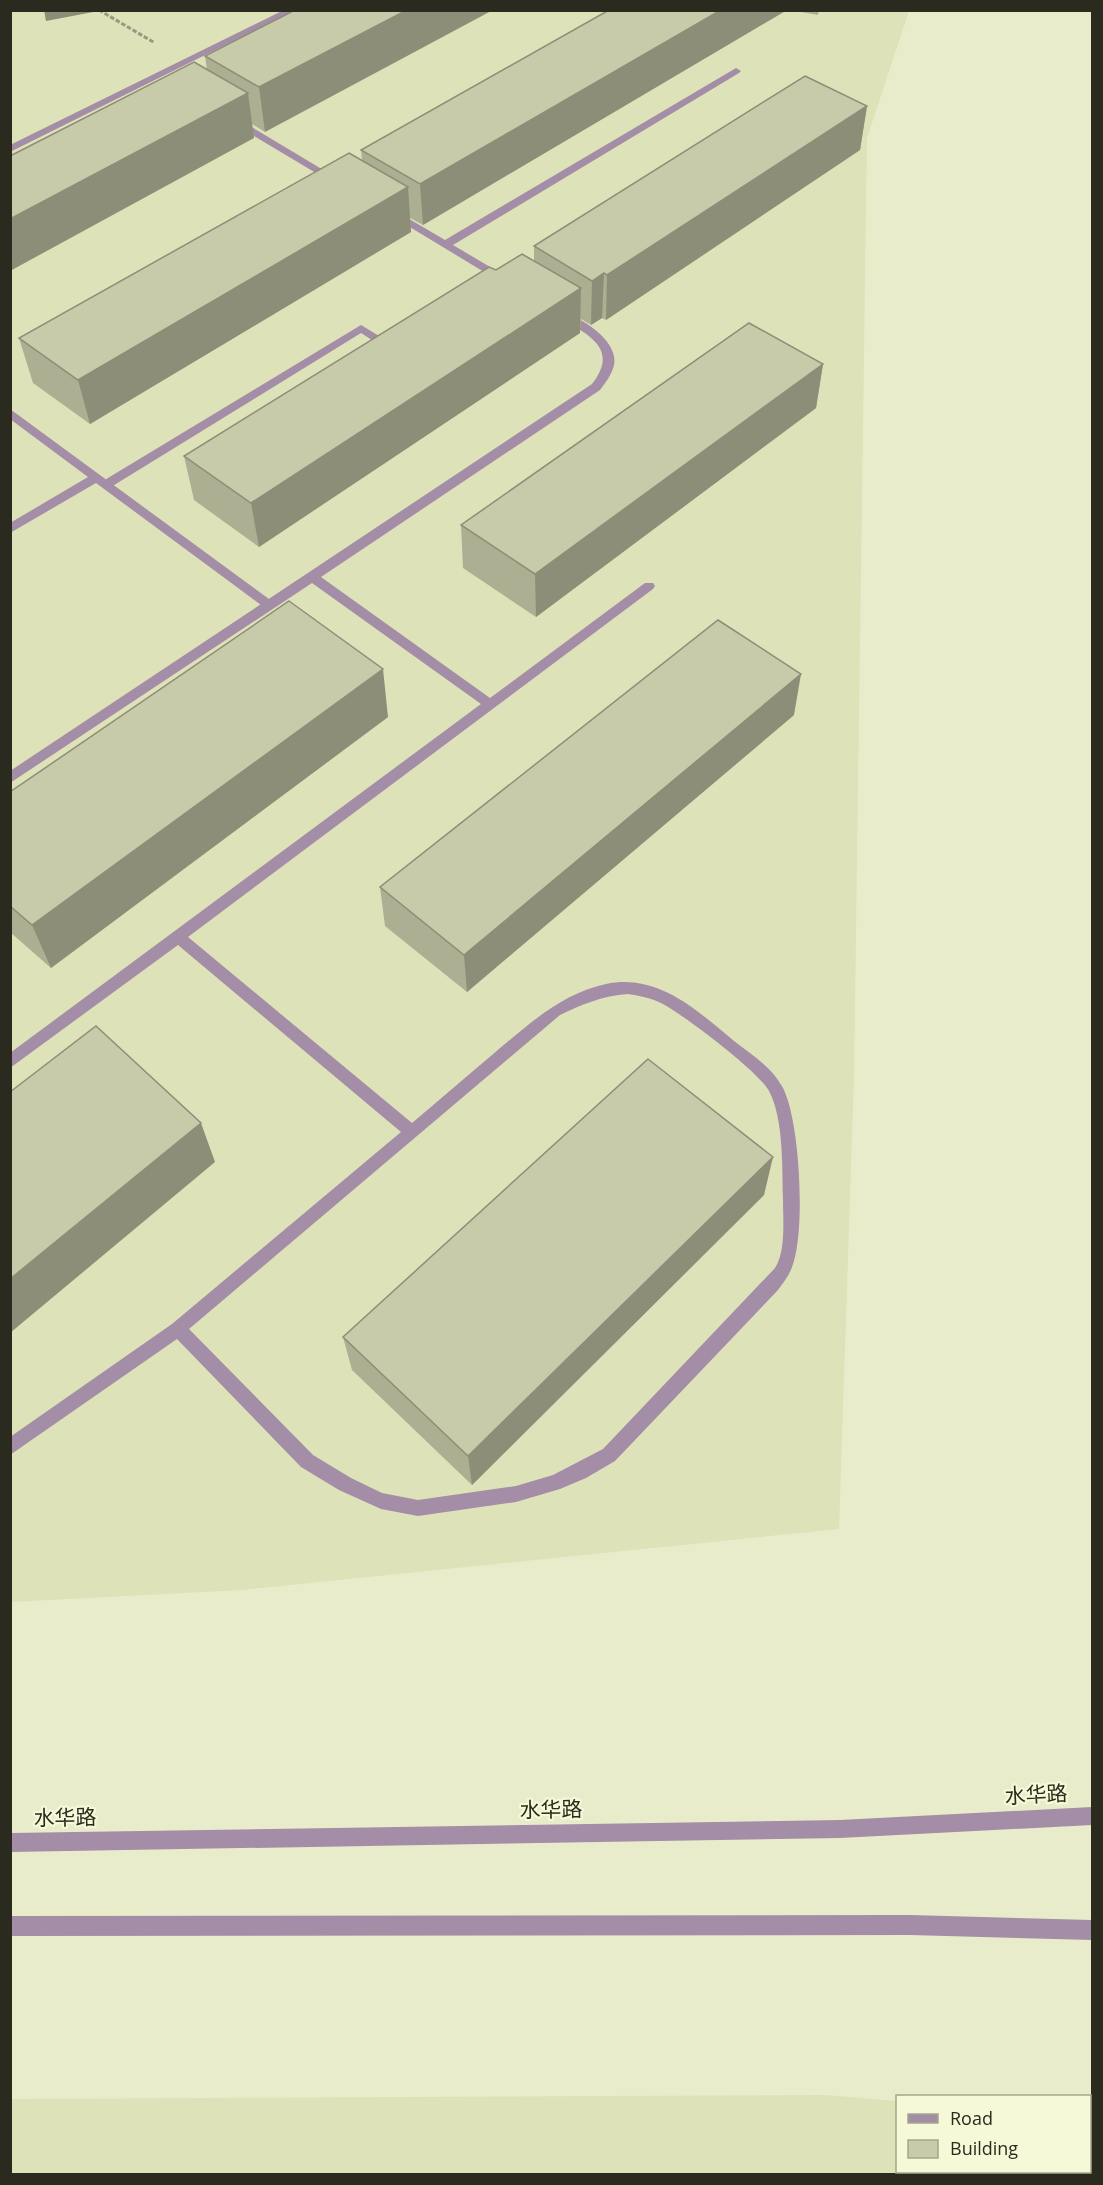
<svg xmlns="http://www.w3.org/2000/svg" width="1103" height="2185" font-family="'Open Sans','Noto Sans SC',sans-serif">
	<style>
		.built { fill: #dee2b8 }
		.lines { fill: none; stroke-linecap: round; stroke-linejoin: round }
		.path { stroke: #979980; stroke-width: 3; stroke-dasharray: 4.5 2; stroke-linecap: butt }
		.service { fill: #a48da7; fill-rule: evenodd }
		.minor { fill: #a48da7; fill-rule: evenodd }
		.wall { fill: #acaf92 }
		.shaded-wall { fill: #8c8e77 }
		.building { fill: #c8cbaa; stroke: #8c8e77; stroke-width: 1.5 }
		.labels { text-anchor: middle; stroke-width: 4.5; stroke-linejoin: round; paint-order: stroke }
		.near-street-label { font-size: 21px; fill: #2a2b1e; stroke: #f6f9d7 }
	</style>
	<rect width="100%" height="100%" fill="#e9ecca"/>
	<g class="built">
		<polygon points="10,11 909,11 867,138 854,1077 839,1529 242,1590 11,1602"/>
		<polygon points="826,2095 897,2101 898,2172 1090,2172 1090,2116 1092,2116 1092,2174 11,2174 11,2099"/>
	</g>
	<g class="lines">
		<polyline class="path" points="99,10 155,43"/>
		<g class="service">
			<polygon points="736,68 741,71 739,73 453,245 507,277 507,281 499,281 390,215 399,213 445,240"/>
			<polygon points="234,120 240,120 340,180 331,182 234,124"/>
			<path d="M 565,313 C 584,319 619,342 614,365 C 612,374 606,382 600,390 L 321,577 L 490,698 L 645,583 L 653,583 L 655,586 L 653,589 L 188,937 L 412,1123 C 439,1100 465,1078 492,1055 C 527,1026 560,994 606,984 C 658,973 698,1011 734,1041 C 752,1055 772,1067 783,1088 C 800,1121 806,1232 792,1267 C 789,1276 783,1283 778,1290 L 615,1461 L 586,1478 L 560,1489 L 516,1502 L 418,1516 L 381,1509 L 339,1490 L 301,1467 L 177,1339 L 10,1455 L 10,1437 L 172,1324 L 401,1132 L 178,945 L 10,1068 L 10,1053 L 481,704 L 312,583 L 10,783 L 10,771 L 592,384 C 619,349 590,336 561,318 L 561,314 ZM 628,994 C 640,996 652,998 663,1004 C 685,1016 758,1071 769,1091 C 784,1119 782,1169 783,1200 C 783,1220 786,1251 775,1268 L 603,1449 L 553,1475 L 516,1486 L 418,1500 L 382,1493 L 351,1478 L 313,1455 L 189,1329 L 560,1015 C 583,1004 602,996 628,994 Z"/>
			<polygon points="361,325 394,345 394,349 386,349 361,333 111,487 103,487 103,481"/>
		</g>
		<g class="minor">
			<polygon points="284,10 296,10 10,152 10,145"/>
			<polygon points="10,409 273,602 275,605 273,608 265,608 96,483 10,533 10,523 88,477 10,419"/>
			<polygon points="1092,1807 1092,1825 840,1838 10,1852 10,1833 840,1820"/>
			<polygon points="910,1915 1092,1920 1092,1940 910,1935 10,1936 10,1916"/>
		</g>
	</g>
	<g class="wall">
		<polygon points="295,10 265,132 252,124 254,138 207,70 205,56"/>
		<polygon points="609,10 787,10 423,225 410,218 411,232 90,424 33,383 19,338 362,160 361,150"/>
		<polygon points="790,10 819,10 818,15"/>
		<polygon points="867,106 860,150 606,320 602,318 591,325 581,319 580,333 259,547 194,500 184,456 496,270 534,261 534,246"/>
		<polygon points="823,364 816,408 536,617 463,568 461,525"/>
		<polygon points="794,715 467,992 385,926 380,887"/>
		<polygon points="388,717 51,968 10,932 10,792"/>
		<polygon points="764,1195 472,1485 352,1370 343,1337"/>
	</g>
	<g class="shaded-wall">
		<polygon points="44,10 104,10 46,21"/>
		<polygon points="407,10 493,10 265,132 259,87"/>
		<polygon points="721,10 787,10 423,225 420,184"/>
		<polygon points="248,93 254,138 10,271 10,219"/>
		<polygon points="867,106 860,150 606,320 607,275"/>
		<polygon points="408,187 411,232 90,424 78,380"/>
		<polygon points="604,273 602,318 591,325 592,281"/>
		<polygon points="581,288 580,333 259,547 251,503"/>
		<polygon points="823,364 816,408 536,617 535,574"/>
		<polygon points="383,669 388,717 51,968 32,925"/>
		<polygon points="801,674 794,715 467,992 464,955"/>
		<polygon points="201,1123 215,1162 10,1333 10,1279"/>
		<polygon points="773,1157 764,1195 472,1485 468,1456"/>
	</g>
	<g class="building">
		<polygon points="295,10 407,10 259,87 205,56"/>
		<polygon points="609,10 721,10 420,184 361,150"/>
		<polygon points="194,62 248,93 10,219 10,156"/>
		<polygon points="805,76 867,106 607,275 604,273 592,281 534,246"/>
		<polygon points="349,153 408,187 78,380 19,338"/>
		<polygon points="522,254 581,288 251,503 184,456 489,267 496,270"/>
		<polygon points="749,323 823,364 535,574 461,525"/>
		<polygon points="289,601 383,669 32,925 10,906 10,792"/>
		<polygon points="718,620 801,674 464,955 380,887"/>
		<polygon points="96,1026 201,1123 10,1279 10,1092"/>
		<polygon points="648,1059 773,1157 468,1456 343,1337"/>
	</g>
	<g class="labels">
		<g class="near-street-label">
			<text transform="translate(1036 1795) rotate(-3)" y="7">水华路</text>
			<text transform="translate(551 1810) rotate(-1)" y="7">水华路</text>
			<text transform="translate(65 1818) rotate(-1)" y="7">水华路</text>
		</g>
	</g>
	<rect width="1103" height="2185" fill="none" stroke="#2a2b1e" stroke-width="24"/>
	<rect x="896" y="2095" width="195" height="78" fill="#f6f9d7" stroke="#a4a78d" stroke-width="1.5"/>
	<rect x="908" y="2114" width="30" height="9" fill="#a48da7" stroke="#a4a78d" stroke-width="1.5"/>
	<text x="950" y="2125" font-size="18" fill="#2a2b1e">Road</text>
	<rect x="908" y="2140" width="30" height="18" fill="#c8cbaa" stroke="#a4a78d" stroke-width="1.5"/>
	<text x="950" y="2155" font-size="18" fill="#2a2b1e">Building</text>
</svg>
